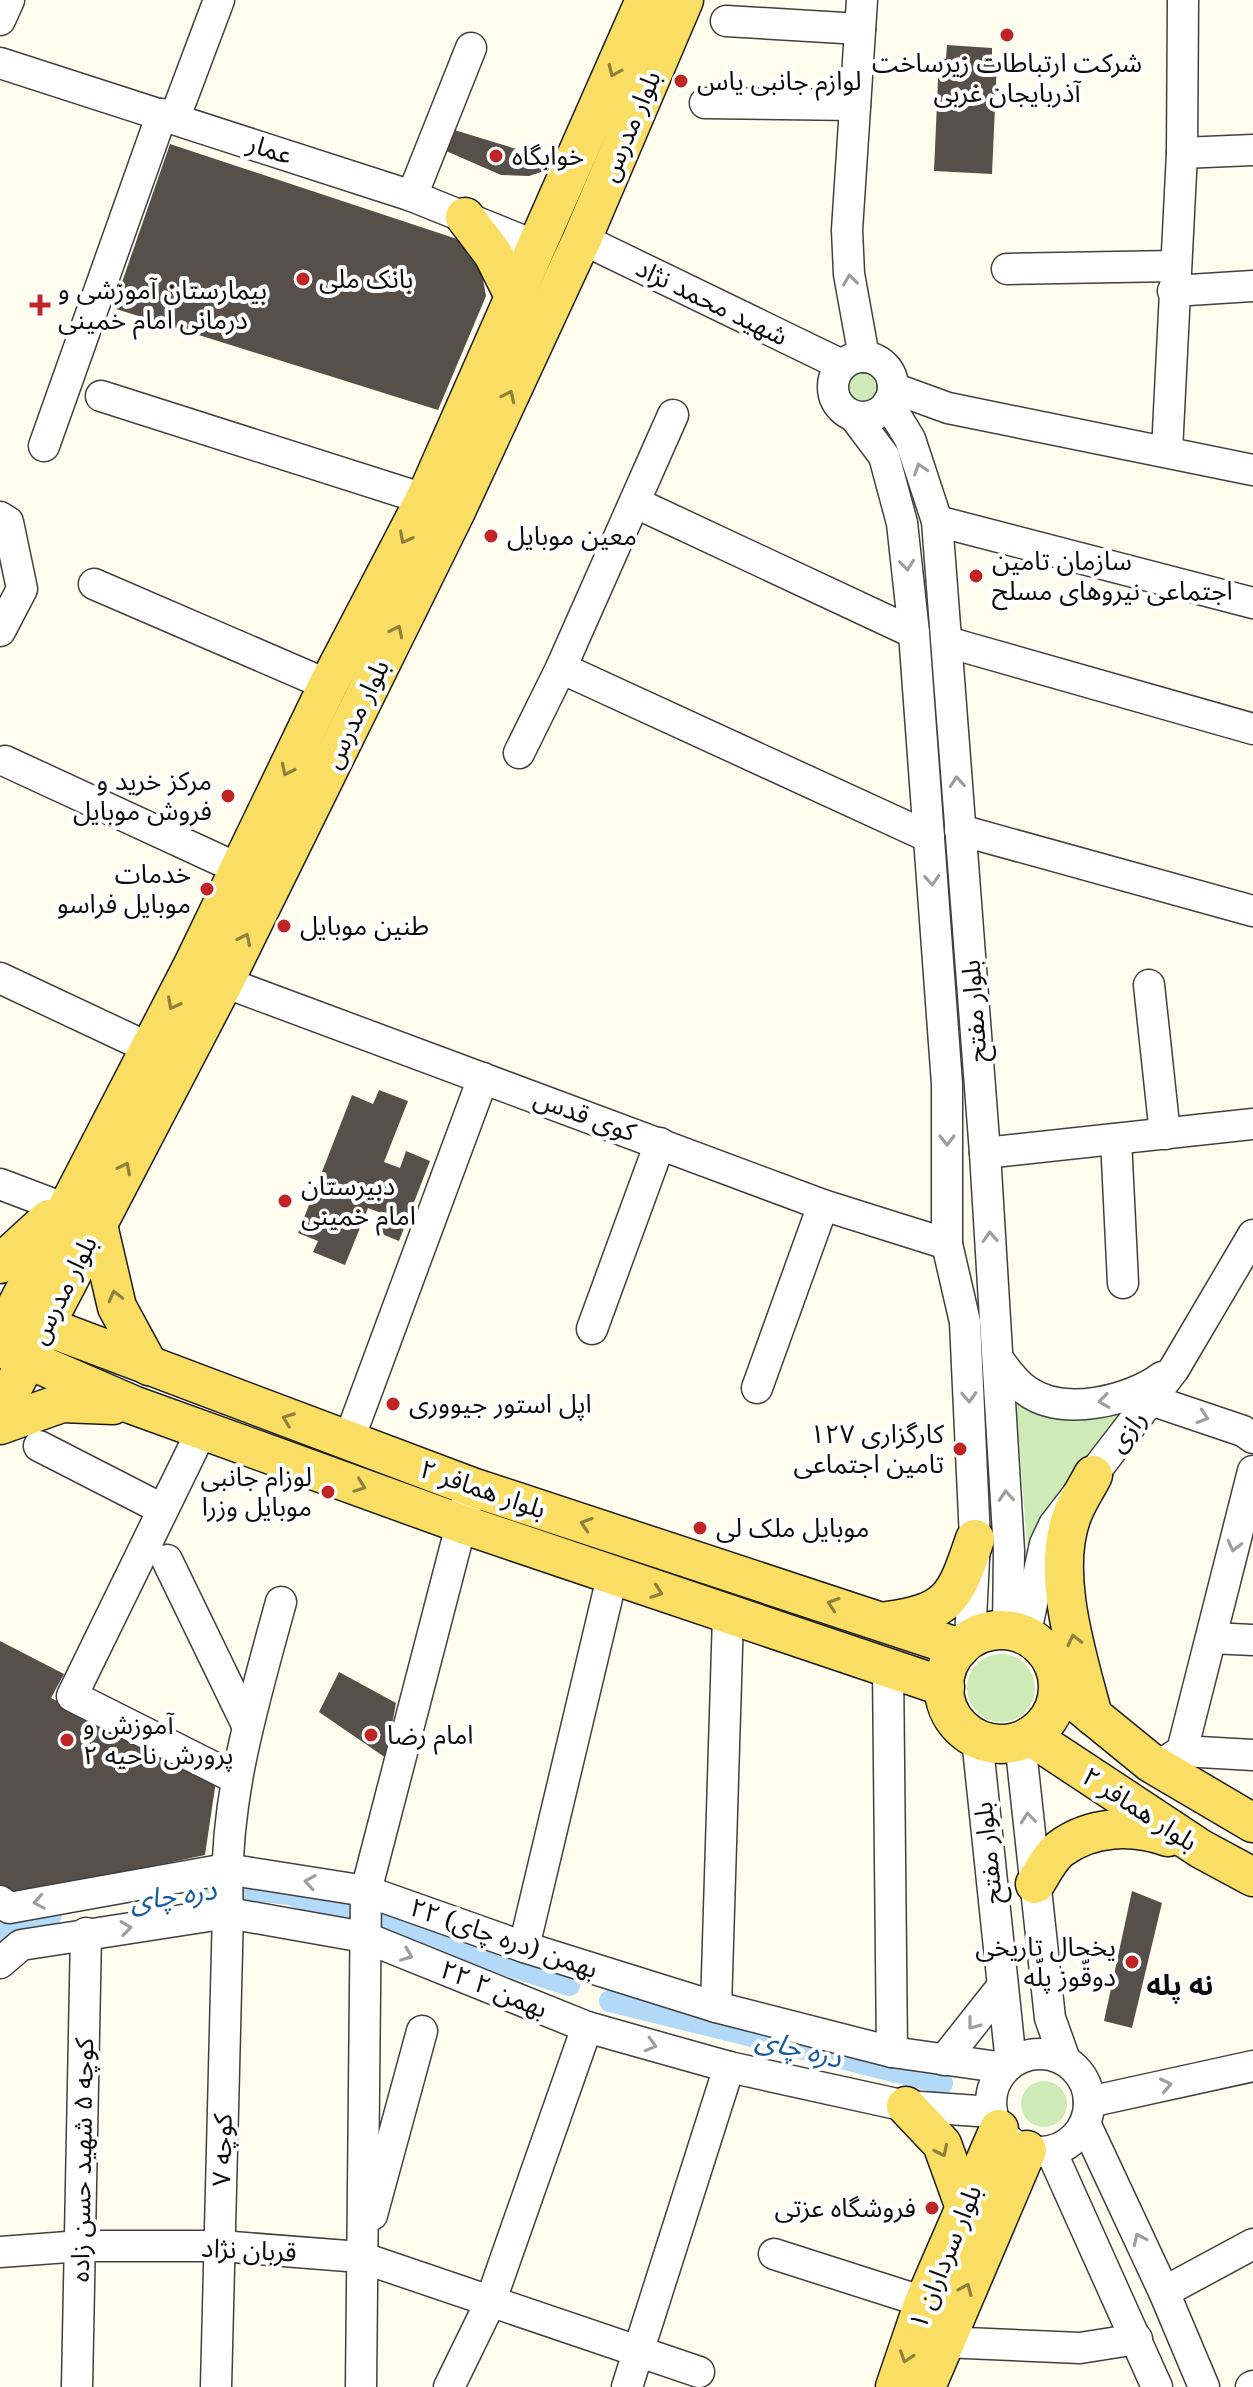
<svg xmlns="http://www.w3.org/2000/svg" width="1253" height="2387" font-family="'Noto Serif','Noto Sans Arabic',serif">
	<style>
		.green { fill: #ceeab7 }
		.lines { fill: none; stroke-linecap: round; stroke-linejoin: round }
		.canal { stroke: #b2d9f7; stroke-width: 22 }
		.building { fill: #564f4a }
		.minor-casing { stroke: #404040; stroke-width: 33 }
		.major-casing { stroke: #1e1e1e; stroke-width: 41 }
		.minor { stroke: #fff; stroke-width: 30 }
		.major { stroke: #fade63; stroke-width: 38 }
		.oneway { stroke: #8f803c }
		.oneway2 { stroke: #9e9e9e }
		.poi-dot { fill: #bf2523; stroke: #fff; stroke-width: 3 }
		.labels { text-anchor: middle; stroke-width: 8; stroke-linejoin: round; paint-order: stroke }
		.poi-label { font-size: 26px; fill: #0d0d0d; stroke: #fff; text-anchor: start }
		.street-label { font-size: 26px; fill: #0d0d0d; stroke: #fff }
		.water-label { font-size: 28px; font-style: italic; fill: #155ba1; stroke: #fff }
		.neighbourhood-label { font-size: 28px; font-weight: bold; fill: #0d0d0d; stroke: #fff }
	</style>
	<rect width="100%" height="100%" fill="#fffdee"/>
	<g class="green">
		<circle cx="862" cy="388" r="16"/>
		<polygon points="1016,1399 1142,1403 1027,1546"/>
		<circle cx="1001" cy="1688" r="34"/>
		<circle cx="1044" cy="2104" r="23"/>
	</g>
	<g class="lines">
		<g class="canal">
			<polyline points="215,1886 289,1894 348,1913"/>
			<polyline points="381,1924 569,1985"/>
			<polyline points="0,1933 25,1920 51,1915"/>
			<polyline points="610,2001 942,2083"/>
		</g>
	</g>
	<g class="building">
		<polygon points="947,45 992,48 992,61 997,62 992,174 934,171 939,58 946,59"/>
		<polygon points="451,129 552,160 544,171 529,176 501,175 446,151"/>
		<polygon points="170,144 460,240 480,262 486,296 438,410 113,308"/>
		<polygon points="379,1090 408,1101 384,1162 400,1168 406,1151 430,1161 399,1241 374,1231 381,1213 368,1208 345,1265 313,1252 318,1241 298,1233 352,1095 373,1104"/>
		<polygon points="0,1641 64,1674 51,1698 216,1781 205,1855 13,1896 0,1887"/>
		<polygon points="339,1672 396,1703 386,1758 319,1712"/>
		<polygon points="1132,1891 1162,1903 1132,2028 1104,2021"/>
	</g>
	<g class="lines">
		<defs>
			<g id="minor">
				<polyline points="862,0 847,230 849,274 864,357"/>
				<polyline points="0,20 9,0"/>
				<polyline points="726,21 860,29"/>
				<polyline points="0,63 412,196 536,246"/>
				<polyline points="705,103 855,105"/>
				<polyline points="175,117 219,0"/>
				<polyline points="1182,153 1253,150"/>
				<polyline points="412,196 471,48"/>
				<polyline points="582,239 842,365"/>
				<polyline points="1007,269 1174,266"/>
				<polyline points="1173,291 1253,286"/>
				<circle cx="863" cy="387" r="30"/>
				<polyline points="893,388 948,408 1253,470"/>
				<polyline points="101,396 443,505"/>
				<polyline points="888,403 910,439 937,521 985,1153 1009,1551 1008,1630"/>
				<polyline points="854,416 884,456 902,523 914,633 947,1084 947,1244 965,1322 975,1539 970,1639"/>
				<polyline points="44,446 162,114"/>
				<polyline points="1167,451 1182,153 1183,0"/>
				<polyline points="636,503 914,633"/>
				<polyline points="0,517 8,522 22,589 0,631"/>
				<polyline points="937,521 1253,603"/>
				<polyline points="94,584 328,685"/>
				<polyline points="947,642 1253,729"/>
				<polyline points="561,668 929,837"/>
				<polyline points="519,753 561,668 673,415"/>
				<polyline points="5,761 239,869"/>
				<polyline points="960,830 1253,911"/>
				<polyline points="0,978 149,1048"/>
				<polyline points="224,982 823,1205 947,1244"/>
				<polyline points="1149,985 1165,1134"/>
				<polyline points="1116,1139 1123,1283"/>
				<polyline points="985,1153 1253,1124"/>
				<polyline points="0,1184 66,1209"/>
				<polyline points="592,1329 660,1143"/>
				<path d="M 998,1359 C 1006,1370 1015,1383 1027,1391 C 1063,1417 1130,1401 1162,1377"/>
				<polyline points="757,1388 823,1205"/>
				<polyline points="1151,1400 1243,1431 1253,1438"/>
				<polyline points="203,1428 72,1696 235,1778"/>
				<polyline points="348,1442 483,1078"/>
				<polyline points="39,1446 162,1509"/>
				<polyline points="167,1560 247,1725"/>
				<polyline points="1025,1636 1045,1544 1054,1525 1174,1369 1253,1235"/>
				<polyline points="1211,1638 1253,1640"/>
				<polyline points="888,1667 892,2052"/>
				<polyline points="977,1738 1011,2063"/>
				<polyline points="1020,1741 1050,2018 1065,2060"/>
				<polyline points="1182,1751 1253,1755"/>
				<polyline points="1157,1767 1182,1751 1253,1471"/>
				<polyline points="0,1901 9,1908 226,1869 366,1891 524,1947 716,2007 892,2052 1005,2068"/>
				<polyline points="524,1947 612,1577"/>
				<polyline points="0,1963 21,1945 228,1913 364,1937 587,2027 729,2067 906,2106 992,2112"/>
				<polyline points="716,2007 728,1616"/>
				<circle cx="1040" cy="2103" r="49"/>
				<polyline points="944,2060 1001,1988"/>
				<polyline points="1089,2102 1253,2066"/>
				<polyline points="1085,2123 1164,2292 1204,2387"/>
				<polyline points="1051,2151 1157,2387"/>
				<polyline points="372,2215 422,2031"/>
				<polyline points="0,2252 81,2246 220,2246 360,2257 699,2372"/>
				<polyline points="774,2254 924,2302"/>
				<polyline points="1164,2292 1253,2244"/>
				<polyline points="943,2342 1080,2348 1137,2339"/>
				<polyline points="77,2387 86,1933"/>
				<path d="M 216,2387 L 228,1911 C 222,1804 253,1705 281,1602"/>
				<polyline points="361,2387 366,1891 467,1502"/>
				<polyline points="449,2387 490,2303 587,2027"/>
				<polyline points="627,2387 729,2067"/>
				<polyline points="1251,2387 1253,2386"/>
			</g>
			<g id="major">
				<polyline points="465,217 493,254 515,298"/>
				<polyline points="97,1221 117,1307 149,1366"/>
				<polyline points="0,1264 49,1219"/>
				<polyline points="21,1317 472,1487 960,1648"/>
				<polyline points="0,1338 193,965 328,685 426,497 645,0"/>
				<polyline points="6,1350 133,1405 459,1523 945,1687"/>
				<polyline points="0,1412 224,982 456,511 582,239 684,0"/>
				<polyline points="0,1425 62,1403 113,1405"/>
				<path d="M 887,1621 C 951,1612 955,1597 975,1539"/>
				<circle cx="1001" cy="1687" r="57"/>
				<polyline points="1075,1701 1151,1763 1253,1823"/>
				<path d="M 1093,1716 C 1078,1658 1049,1572 1073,1513 C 1078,1500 1087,1487 1093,1475"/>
				<polyline points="1030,1736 1201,1849 1253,1877"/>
				<path d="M 1035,1884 C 1042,1873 1050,1857 1060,1849 C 1092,1825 1133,1825 1168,1837"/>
				<polyline points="906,2106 942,2144 964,2205"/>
				<polyline points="895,2387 924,2302 999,2129"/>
				<polyline points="926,2387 1027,2150"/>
			</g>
		</defs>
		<use href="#minor" class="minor-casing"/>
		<use href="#major" class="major-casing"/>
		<use href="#minor" class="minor"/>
		<use href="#major" class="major"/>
	</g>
	<defs><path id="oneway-chevron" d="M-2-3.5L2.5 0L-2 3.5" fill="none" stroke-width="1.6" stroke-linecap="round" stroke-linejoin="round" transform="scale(2)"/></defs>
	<g class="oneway">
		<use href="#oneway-chevron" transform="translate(614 71) rotate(114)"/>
		<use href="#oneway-chevron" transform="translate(509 396) rotate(-65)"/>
		<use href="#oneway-chevron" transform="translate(405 538) rotate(118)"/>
		<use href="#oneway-chevron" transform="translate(397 631) rotate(-64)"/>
		<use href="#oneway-chevron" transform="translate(287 770) rotate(116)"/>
		<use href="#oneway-chevron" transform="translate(245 939) rotate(-64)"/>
		<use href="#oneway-chevron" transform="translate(173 1004) rotate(118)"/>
		<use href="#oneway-chevron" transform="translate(125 1168) rotate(-63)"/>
		<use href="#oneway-chevron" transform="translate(115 1296) rotate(-104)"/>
		<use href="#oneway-chevron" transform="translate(288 1419) rotate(-159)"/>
		<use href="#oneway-chevron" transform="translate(360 1486) rotate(20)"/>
		<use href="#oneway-chevron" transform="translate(586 1524) rotate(-162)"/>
		<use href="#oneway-chevron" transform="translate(657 1592) rotate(19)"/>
		<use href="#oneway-chevron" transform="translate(833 1604) rotate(-162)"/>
		<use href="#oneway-chevron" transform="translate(1074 1640) rotate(-103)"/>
		<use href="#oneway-chevron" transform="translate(942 2151) rotate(64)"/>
		<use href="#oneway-chevron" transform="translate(966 2289) rotate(-67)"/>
		<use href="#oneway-chevron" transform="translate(906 2357) rotate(109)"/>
	</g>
	<g class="oneway2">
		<use href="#oneway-chevron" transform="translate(850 280) rotate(-98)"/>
		<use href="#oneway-chevron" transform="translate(920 469) rotate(-108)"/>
		<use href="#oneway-chevron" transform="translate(907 565) rotate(84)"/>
		<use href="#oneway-chevron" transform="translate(957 782) rotate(-94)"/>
		<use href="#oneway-chevron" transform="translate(932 880) rotate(86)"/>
		<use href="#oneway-chevron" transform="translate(947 1140) rotate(90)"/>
		<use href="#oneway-chevron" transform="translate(990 1237) rotate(-93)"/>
		<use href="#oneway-chevron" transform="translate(969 1397) rotate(88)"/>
		<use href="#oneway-chevron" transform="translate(1104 1401) rotate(172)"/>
		<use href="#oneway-chevron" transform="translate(1203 1417) rotate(18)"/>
		<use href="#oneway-chevron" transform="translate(1006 1496) rotate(-94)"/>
		<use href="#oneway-chevron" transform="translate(1234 1546) rotate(104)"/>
		<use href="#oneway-chevron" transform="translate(1028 1818) rotate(-96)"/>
		<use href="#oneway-chevron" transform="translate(310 1882) rotate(-171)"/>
		<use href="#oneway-chevron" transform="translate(39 1902) rotate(170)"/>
		<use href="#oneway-chevron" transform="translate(126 1928) rotate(-8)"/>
		<use href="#oneway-chevron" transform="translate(407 1955) rotate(22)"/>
		<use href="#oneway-chevron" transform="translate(973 2024) rotate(128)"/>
		<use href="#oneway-chevron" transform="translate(651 2045) rotate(16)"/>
		<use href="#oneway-chevron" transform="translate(1166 2085) rotate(-12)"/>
		<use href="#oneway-chevron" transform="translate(1139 2239) rotate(-115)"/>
	</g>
	<g class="poi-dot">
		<circle cx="1007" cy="35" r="8"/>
		<circle cx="681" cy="81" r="8"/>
		<circle cx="496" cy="156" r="8"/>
		<circle cx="303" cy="279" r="8"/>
		<path d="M36 293h8v8h8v8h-8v8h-8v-8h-8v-8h8z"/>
		<circle cx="491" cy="536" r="8"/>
		<circle cx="976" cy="576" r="8"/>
		<circle cx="228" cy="796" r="8"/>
		<circle cx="207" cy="889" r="8"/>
		<circle cx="284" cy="926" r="8"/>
		<circle cx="285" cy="1201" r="8"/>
		<circle cx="393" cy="1404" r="8"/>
		<circle cx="960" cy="1449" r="8"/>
		<circle cx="328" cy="1492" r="8"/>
		<circle cx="700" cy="1528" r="8"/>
		<circle cx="371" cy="1735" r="8"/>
		<circle cx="67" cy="1740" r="8"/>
		<circle cx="1132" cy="1962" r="8"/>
		<circle cx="932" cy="2208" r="8"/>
	</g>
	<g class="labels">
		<g class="poi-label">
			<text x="1007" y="72" text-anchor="middle">شرکت ارتباطات زیرساخت<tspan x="1007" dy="30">آذربایجان غربی</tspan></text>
			<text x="697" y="90">لوازم جانبی یاس</text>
			<text x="512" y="165">خوابگاه</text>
			<text x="319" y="288">بانک ملی</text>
			<text x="58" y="299">بیمارستان آموزشی و<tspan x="58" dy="30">درمانی امام خمینی</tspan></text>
			<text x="507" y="545">معین موبایل</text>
			<text x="992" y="570">سازمان تامین<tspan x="992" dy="30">اجتماعی نیروهای مسلح</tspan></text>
			<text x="212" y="790" text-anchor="end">مرکز خرید و<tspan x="212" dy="30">فروش موبایل</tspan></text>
			<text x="191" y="883" text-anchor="end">خدمات<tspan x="191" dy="30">موبایل فراسو</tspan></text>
			<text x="300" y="935">طنین موبایل</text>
			<text x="301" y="1195">دبیرستان<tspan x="301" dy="30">امام خمینی</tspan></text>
			<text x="409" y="1413">اپل استور جيووری</text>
			<text x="944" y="1443" text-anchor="end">کارگزاری ۱۲۷<tspan x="944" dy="30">تامین اجتماعی</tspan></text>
			<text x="312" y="1486" text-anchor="end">لوزام جانبی<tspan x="312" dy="30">موبایل وزرا</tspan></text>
			<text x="716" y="1537">موبایل ملک لی</text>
			<text x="83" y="1734">آموزش و<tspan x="83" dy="30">پرورش ناحیه ۲</tspan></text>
			<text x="387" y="1744">امام رضا</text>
			<text x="1116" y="1956" text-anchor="end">یخچال تاریخی<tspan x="1116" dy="30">دوقّوز پلّه</tspan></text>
			<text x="916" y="2217" text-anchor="end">فروشگاه عزتی</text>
		</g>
		<g class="street-label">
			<text transform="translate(630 126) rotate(-67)" y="9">بلوار مدرس</text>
			<text transform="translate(270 149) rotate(18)" y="9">عمار</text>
			<text transform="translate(712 302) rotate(26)" y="9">شهید محمد نژاد</text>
			<text transform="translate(356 714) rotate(-64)" y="9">بلوار مدرس</text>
			<text transform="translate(974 1011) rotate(-94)" y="9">بلوار مفتح</text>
			<text transform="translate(585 1115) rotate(20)" y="9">کوی قدس</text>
			<text transform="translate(63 1290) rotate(-63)" y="9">بلوار مدرس</text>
			<text transform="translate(1127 1431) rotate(-52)" y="9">رازی</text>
			<text transform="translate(483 1489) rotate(19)" y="9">بلوار همافر ۲</text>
			<text transform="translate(1140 1809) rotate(33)" y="9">بلوار همافر ۲</text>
			<text transform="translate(988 1853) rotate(-96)" y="9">بلوار مفتح</text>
			<text transform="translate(504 1938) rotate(19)" y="9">۲۲ بهمن (دره چای)</text>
			<text transform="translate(494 1989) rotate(22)" y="9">۲۲ بهمن ۲</text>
			<text transform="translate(222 2150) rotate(-89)" y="9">کوچه ۷</text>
			<text transform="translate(82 2160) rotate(-89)" y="9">کوچه ۵ شهید حسن زاده</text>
			<text transform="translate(249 2250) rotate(3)" y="9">قربان نژاد</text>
			<text transform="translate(945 2257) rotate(-68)" y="9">بلوار سرداران ۱</text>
		</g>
		<g class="water-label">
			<text transform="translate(173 1895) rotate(-8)" y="10">دره چای</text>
			<text transform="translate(799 2048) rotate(14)" y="10">دره چای</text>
		</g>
		<g class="neighbourhood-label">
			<text x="1180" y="1995">نه پله</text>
		</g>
	</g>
</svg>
